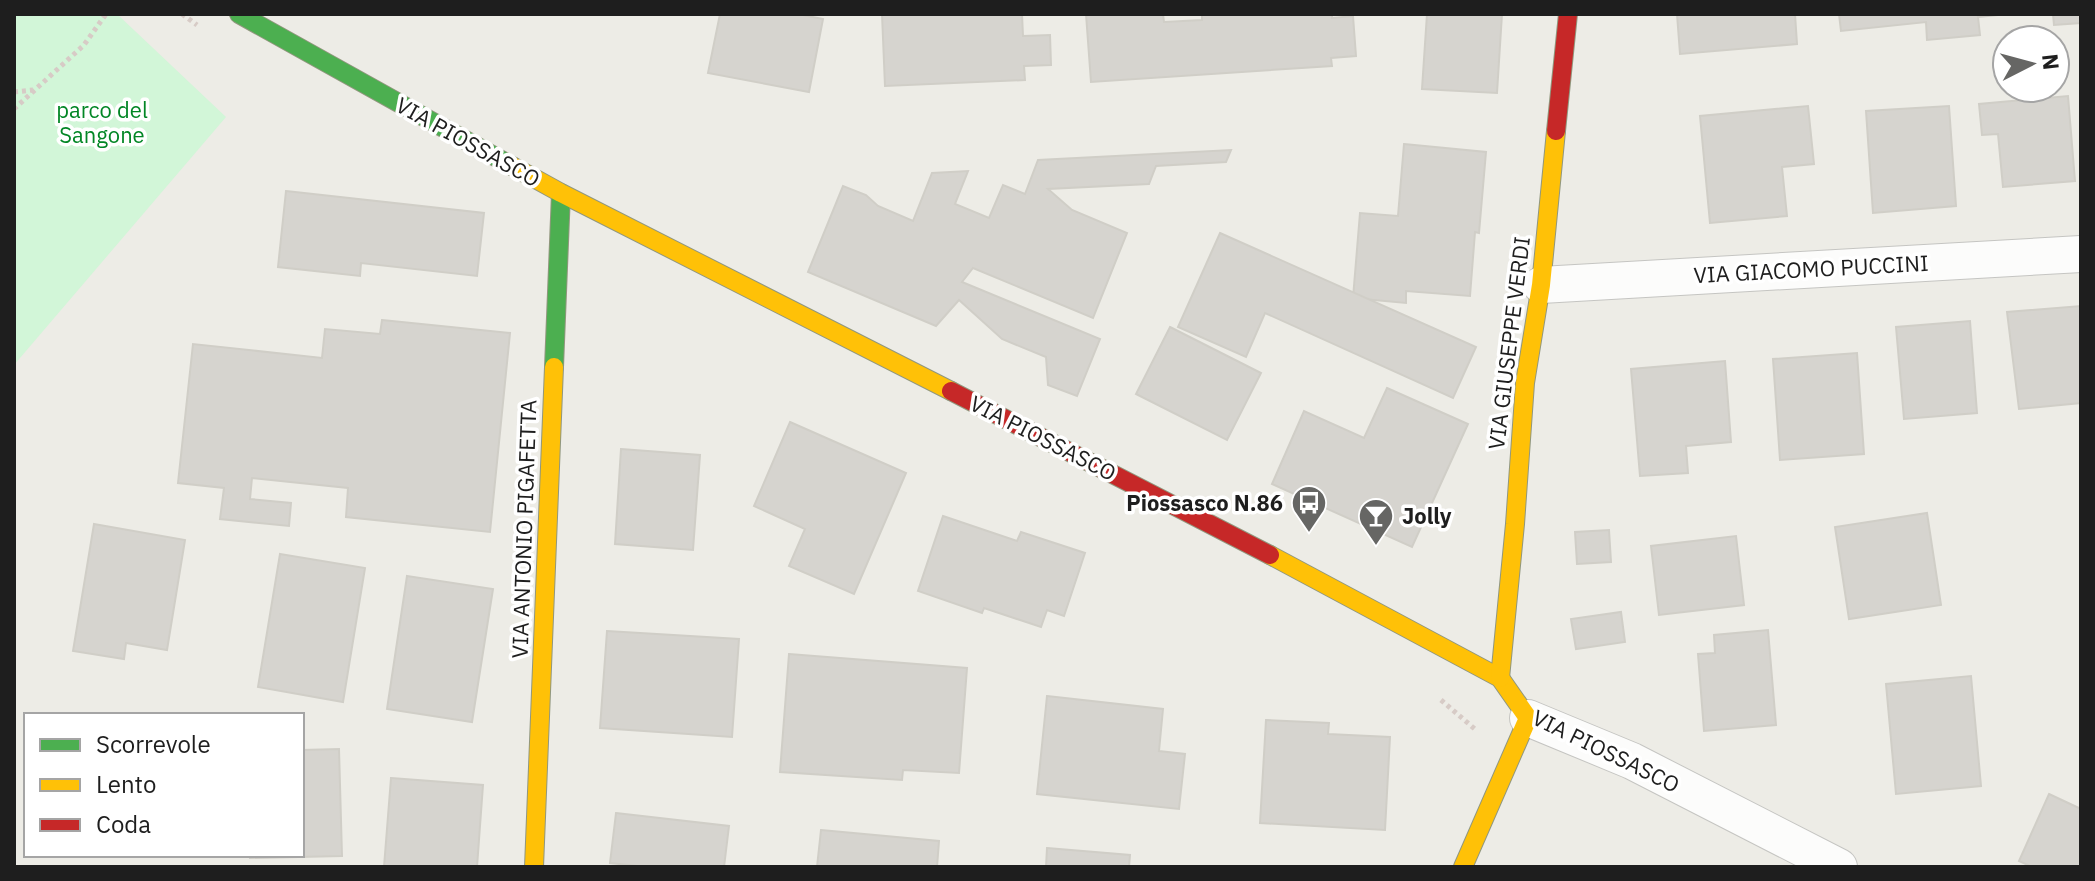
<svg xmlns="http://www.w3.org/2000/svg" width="2095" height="881" font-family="'IBM Plex Sans',sans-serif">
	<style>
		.park { fill: #d2f6d8 }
		.building { fill: #d6d4cf; stroke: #d0cec7; stroke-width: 2 }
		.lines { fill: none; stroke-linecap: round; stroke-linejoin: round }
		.street-casing { stroke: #c5c5c2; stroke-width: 38 }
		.fast-casing { stroke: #91977e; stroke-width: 20 }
		.slow-casing { stroke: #91977e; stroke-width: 20 }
		.jam-casing { stroke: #91977e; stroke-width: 20 }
		.path { stroke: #d7cbc6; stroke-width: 5; stroke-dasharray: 4 4; stroke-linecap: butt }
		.street { stroke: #fcfcfb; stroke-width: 36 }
		.fast { stroke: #4caf50; stroke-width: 18 }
		.slow { stroke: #ffc107; stroke-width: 18 }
		.jam { stroke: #c62828; stroke-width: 18 }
		.labels { text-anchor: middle; stroke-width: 7; stroke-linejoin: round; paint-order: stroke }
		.park-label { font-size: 22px; fill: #028625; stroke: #fff }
		.street-label { font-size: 22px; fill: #1e1e1e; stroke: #fff }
		.poi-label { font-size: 22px; font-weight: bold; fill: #1e1e1e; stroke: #fff; text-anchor: end }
	</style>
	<rect width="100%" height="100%" fill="#edece6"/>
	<polygon class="park" points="14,14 117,14 226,117 14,365"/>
	<g class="building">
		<polygon points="720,14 798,14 823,19 809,92 708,73"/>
		<polygon points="882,14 1022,14 1023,36 1050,35 1051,65 1024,66 1025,80 885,86"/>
		<polygon points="1086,14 1163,14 1164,22 1202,20 1202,14 1332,14 1332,18 1353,16 1356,56 1331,58 1332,66 1091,82"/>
		<polygon points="1427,14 1502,14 1497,93 1422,89"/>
		<polygon points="1677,14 1795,14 1797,44 1680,54"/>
		<polygon points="1839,14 1997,14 1997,15 1978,17 1980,35 1927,40 1926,22 1841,31"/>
		<polygon points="2053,14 2081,14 2081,23 2054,25"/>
		<polygon points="2068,96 2075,181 2003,187 1998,134 1982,135 1979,104"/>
		<polygon points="1808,106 1814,164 1782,167 1787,216 1710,223 1700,116"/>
		<polygon points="1949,106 1956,206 1873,213 1866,111"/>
		<polygon points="1404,144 1486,152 1479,233 1475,232 1470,296 1406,291 1406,303 1353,298 1360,213 1398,216"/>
		<polygon points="1231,150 1226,162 1156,166 1149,184 1048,189 1072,210 1127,233 1093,318 973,268 962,282 1100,339 1077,396 1048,385 1046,357 1002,339 959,300 936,326 808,272 843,186 866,195 878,206 913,221 932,173 968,171 955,204 989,218 1003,185 1025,194 1038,160"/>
		<polygon points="286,191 484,213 477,276 361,263 360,276 278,267"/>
		<polygon points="1220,233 1476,347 1453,398 1265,313 1246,357 1178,327"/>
		<polygon points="2081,306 2081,403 2019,409 2007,312"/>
		<polygon points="382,320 510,333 490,532 346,517 348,488 252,478 250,499 291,503 289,526 220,519 224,488 178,483 193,344 322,358 325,329 380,334"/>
		<polygon points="1970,321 1977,413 1904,419 1896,327"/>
		<polygon points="1170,327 1261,373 1227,440 1136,394"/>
		<polygon points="1857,353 1864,454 1780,460 1773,359"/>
		<polygon points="1725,361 1731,442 1686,446 1688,473 1640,476 1631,369"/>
		<polygon points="1387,388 1468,424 1412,547 1272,484 1304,411 1364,438"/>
		<polygon points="790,422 906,473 854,594 789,566 805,529 754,506"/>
		<polygon points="621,449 700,455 693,550 615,544"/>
		<polygon points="1927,513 1941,605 1849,619 1835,527"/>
		<polygon points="943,516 1017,541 1021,532 1085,553 1064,616 1047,610 1041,627 984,608 982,613 918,591"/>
		<polygon points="94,524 185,540 167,650 126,643 124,659 73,651"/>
		<polygon points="1609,530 1611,562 1577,564 1575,532"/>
		<polygon points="1736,536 1744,605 1659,615 1651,546"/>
		<polygon points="280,554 365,568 343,702 258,687"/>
		<polygon points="407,576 493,589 472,722 387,709"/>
		<polygon points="1621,612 1625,642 1576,649 1571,619"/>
		<polygon points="1768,630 1776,725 1704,731 1698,654 1715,653 1714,635"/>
		<polygon points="607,631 739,639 732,737 600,728"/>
		<polygon points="789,654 967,668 959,773 903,770 902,780 780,772"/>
		<polygon points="1971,676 1981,786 1896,794 1886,684"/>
		<polygon points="1047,696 1163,709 1159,751 1185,754 1179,809 1037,794"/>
		<polygon points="1266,720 1329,723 1328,734 1390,737 1385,830 1260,823"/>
		<polygon points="339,749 342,856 250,858 250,855 302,855 302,750"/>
		<polygon points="391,778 483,785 477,867 384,867"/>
		<polygon points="2049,794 2081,809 2081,867 2032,867 2019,861"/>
		<polygon points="616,813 729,826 724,867 647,867 610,863"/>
		<polygon points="821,830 939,841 937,867 817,867"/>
		<polygon points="1047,848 1130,855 1129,867 1046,867"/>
	</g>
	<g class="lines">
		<defs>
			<g id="street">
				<polyline points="1541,285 2081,254"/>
				<polyline points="1528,718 1632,761 1839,867"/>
			</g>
			<g id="fast">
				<polyline points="239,14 512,166"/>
				<polyline points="554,367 561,193"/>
			</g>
			<g id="slow">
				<polyline points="512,166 561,193 951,391"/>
				<polyline points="1270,555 1500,678 1528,718 1463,867"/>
				<polyline points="1500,678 1515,524 1525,383 1541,285 1556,131"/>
				<polyline points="534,867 554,367"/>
			</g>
			<g id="jam">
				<polyline points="1556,131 1568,14"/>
				<polyline points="951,391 1270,555"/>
			</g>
		</defs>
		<use href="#street" class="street-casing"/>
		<use href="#fast" class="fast-casing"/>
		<use href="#slow" class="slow-casing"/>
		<use href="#jam" class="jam-casing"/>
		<g class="path">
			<polyline points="182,14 197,25"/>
			<polyline points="14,92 33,90"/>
			<polyline points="14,109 84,45 106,14"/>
			<polyline points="1441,700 1476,730"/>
		</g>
		<use href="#street" class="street"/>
		<use href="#fast" class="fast"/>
		<use href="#slow" class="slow"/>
		<use href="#jam" class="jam"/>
	</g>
	<defs>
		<symbol id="bus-pin" viewBox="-11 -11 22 30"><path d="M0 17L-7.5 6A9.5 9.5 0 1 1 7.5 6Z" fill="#666664" stroke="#fff"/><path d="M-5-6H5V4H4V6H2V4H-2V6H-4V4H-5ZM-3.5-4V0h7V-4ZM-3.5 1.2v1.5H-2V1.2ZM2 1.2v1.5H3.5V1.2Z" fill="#fff"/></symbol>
		<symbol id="bar-pin" viewBox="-11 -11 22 30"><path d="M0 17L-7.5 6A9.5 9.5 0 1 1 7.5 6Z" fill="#666664" stroke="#fff"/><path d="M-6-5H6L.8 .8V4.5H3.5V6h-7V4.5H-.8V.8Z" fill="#fff"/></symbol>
	</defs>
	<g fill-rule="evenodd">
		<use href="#bus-pin" x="1289" y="483" width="40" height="54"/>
		<use href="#bar-pin" x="1356" y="496" width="40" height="54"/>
	</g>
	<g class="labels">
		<g class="park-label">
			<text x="102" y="118">parco del<tspan x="102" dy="25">Sangone</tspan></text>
		</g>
		<g class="street-label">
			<text transform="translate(468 142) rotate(29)" y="8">VIA PIOSSASCO</text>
			<text transform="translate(1811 269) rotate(-3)" y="8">VIA GIACOMO PUCCINI</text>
			<text transform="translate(1509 343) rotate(-83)" y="8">VIA GIUSEPPE VERDI</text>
			<text transform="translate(1043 438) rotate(27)" y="8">VIA PIOSSASCO</text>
			<text transform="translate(524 529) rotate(-88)" y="8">VIA ANTONIO PIGAFETTA</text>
			<text transform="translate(1606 751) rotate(26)" y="8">VIA PIOSSASCO</text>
		</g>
		<g class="poi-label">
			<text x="1283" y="511">Piossasco N.86</text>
			<text x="1402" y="524" text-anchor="start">Jolly</text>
		</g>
	</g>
	<rect width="2095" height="881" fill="none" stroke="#1e1e1e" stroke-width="32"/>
	<rect x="24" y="713" width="280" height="144" fill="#ffffff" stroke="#a5a5a5" stroke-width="2"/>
	<rect x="40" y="739" width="40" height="12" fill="#4caf50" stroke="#a5a5a5" stroke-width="2"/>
	<text x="96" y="753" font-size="24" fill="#1e1e1e">Scorrevole</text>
	<rect x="40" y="779" width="40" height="12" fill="#ffc107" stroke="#a5a5a5" stroke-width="2"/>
	<text x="96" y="793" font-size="24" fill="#1e1e1e">Lento</text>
	<rect x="40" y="819" width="40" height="12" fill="#c62828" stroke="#a5a5a5" stroke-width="2"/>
	<text x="96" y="833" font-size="24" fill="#1e1e1e">Coda</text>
	<g transform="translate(2031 64) rotate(84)"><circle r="38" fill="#ffffff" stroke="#a5a5a5" stroke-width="2"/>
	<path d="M0-6L14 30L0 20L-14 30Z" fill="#666664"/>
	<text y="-12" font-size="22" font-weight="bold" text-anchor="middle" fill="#1e1e1e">N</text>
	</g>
</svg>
